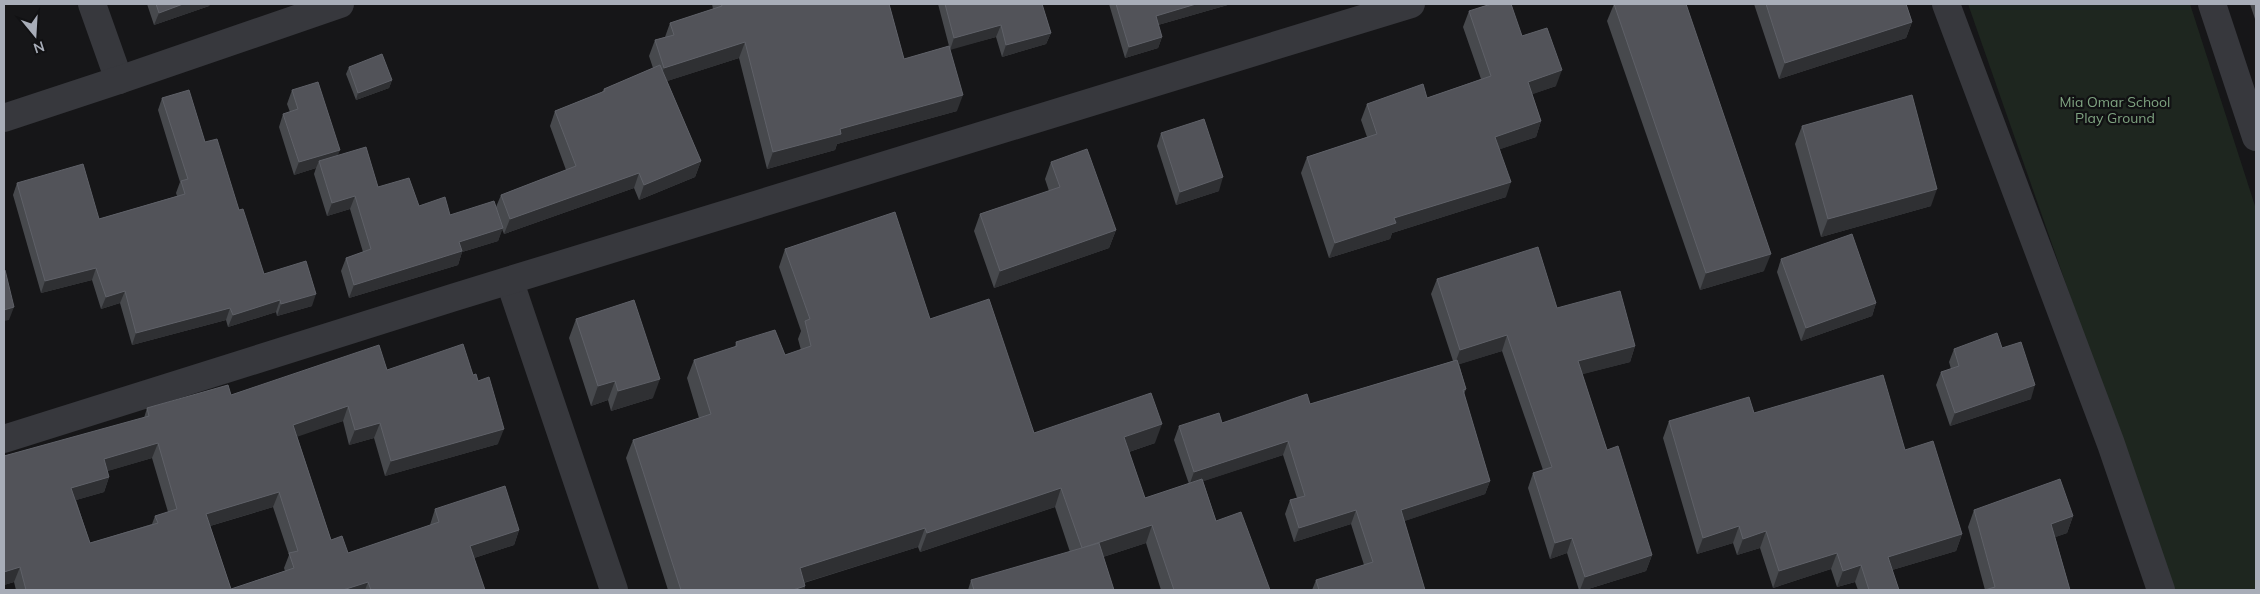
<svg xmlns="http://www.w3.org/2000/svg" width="2260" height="594" font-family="Mulish,sans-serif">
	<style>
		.green { fill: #1e261f }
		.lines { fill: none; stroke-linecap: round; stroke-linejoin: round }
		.street { stroke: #37383d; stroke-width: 28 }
		.wall { fill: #47494d; fill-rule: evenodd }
		.shaded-wall { fill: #2f3033 }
		.building { fill: #525359; stroke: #5f6168; fill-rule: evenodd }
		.labels { text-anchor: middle; stroke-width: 4.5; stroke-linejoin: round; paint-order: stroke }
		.park-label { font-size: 14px; fill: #7fa381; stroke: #111113 }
	</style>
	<rect width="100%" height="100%" fill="#161618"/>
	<polygon class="green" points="1968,4 2190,4 2256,209 2256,590 2173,590"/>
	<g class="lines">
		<g class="street">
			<polyline points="92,4 119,80"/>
			<polyline points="1946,4 2111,444 2161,590"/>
			<polyline points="2212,4 2256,137"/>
			<polyline points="4,118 119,80 340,4"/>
			<polyline points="510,282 614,590"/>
			<polyline points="4,439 455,297 1411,4"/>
		</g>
	</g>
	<g class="wall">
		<polygon points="147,4 210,4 209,6 154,25"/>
		<polygon points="712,4 889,4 904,59 949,46 938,4 1042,4 1051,33 1046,44 1002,57 996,37 950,49 957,111 837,144 835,150 767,169 739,58 667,81 701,161 695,177 639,200 634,188 504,234 502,229 498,241 462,252 458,265 349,298 341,271 346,258 363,252 350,209 327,216 314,174 316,168 294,175 279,127 283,114 290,112 287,104 292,90 338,155 378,187 419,206 450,215 496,207 501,195 566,170 550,126 555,111 602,92 604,89 653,68 649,56 655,40 665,37 670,23 713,9"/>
		<polygon points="1109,4 1231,4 1158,25 1162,37 1158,48 1125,58"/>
		<polygon points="1614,4 1764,271 1700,290 1607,21"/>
		<polygon points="1754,4 1906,4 1912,22 1906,38 1779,79"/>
		<polygon points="2250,4 2256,4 2256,22"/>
		<polygon points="1469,11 1522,36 1556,86 1532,94 1541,121 1536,137 1500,149 1506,197 1392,233 1390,239 1329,258 1301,173 1307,157 1367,137 1361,120 1367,104 1427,98 1481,79 1463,27"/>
		<polygon points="349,67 392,80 389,88 356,100 346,74"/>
		<polygon points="162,98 205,142 239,210 264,274 312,306 277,316 276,312 228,327 226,320 132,345 120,303 101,309 92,280 41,293 13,195 17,183 99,219 177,196 176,193 180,182 158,110"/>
		<polygon points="1802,126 1931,206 1821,237 1795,144"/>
		<polygon points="1161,133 1219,191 1176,205 1157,146"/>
		<polygon points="1051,162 1116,230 1109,248 994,288 974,231 980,214 1049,191 1045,179"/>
		<polygon points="785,249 930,319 1034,433 1155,443 1129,452 1145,498 1189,484 1174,440 1179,426 1222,423 1310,404 1453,361 1431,294 1437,279 1557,308 1635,346 1630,362 1582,374 1607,450 1652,555 1646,571 1585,590 1579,590 1567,553 1550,559 1528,488 1533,473 1543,470 1502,351 1459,364 1466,389 1464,394 1490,481 1485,494 1404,521 1425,590 1312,590 1316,580 1364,565 1351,524 1294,542 1285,514 1290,500 1297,498 1283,455 1203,481 1216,521 1270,590 1161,590 1146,543 1103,557 1114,590 968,590 971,580 1070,552 1055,507 920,552 918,547 804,583 805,586 804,590 668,590 626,458 633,440 699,418 687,378 694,360 735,347 736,342 785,355 801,350 798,339 801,331 779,267"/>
		<polygon points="1781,259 1876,303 1872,316 1801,341 1777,272"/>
		<polygon points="576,319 653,398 611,411 608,400 591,406 569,338"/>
		<polygon points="2002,348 2031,399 1950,426 1936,385 1941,372 1951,369 1949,362 1954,349"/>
		<path d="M 387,370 L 473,375 L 498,444 L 385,476 L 374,438 L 349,445 L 343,421 L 297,436 L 331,540 L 348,553 L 430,525 L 435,509 L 519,530 L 514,545 L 474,558 L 485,590 L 16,590 L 14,582 L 4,585 L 4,456 L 144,418 L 147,408 L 231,395 ZM 152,458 L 168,512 L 155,516 L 152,524 L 90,543 L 76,500 L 104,492 L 109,477 L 107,471 ZM 273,507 L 289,555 L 284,568 L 285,571 L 231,589 L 210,526 Z"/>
		<polygon points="1754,413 1905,450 1962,534 1956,551 1892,570 1899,590 1858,590 1855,582 1837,587 1831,569 1773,588 1760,548 1737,555 1733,543 1697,554 1663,438 1669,421"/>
		<polygon points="1974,510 2073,516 2067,533 2055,537 2070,590 1985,590 1968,527"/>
	</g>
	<g class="shaded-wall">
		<polygon points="183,4 210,4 209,6 154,25 159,13"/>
		<polygon points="1196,4 1231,4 1151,27 1156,16"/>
		<polygon points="1912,22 1906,38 1779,79 1785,63"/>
		<polygon points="1001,25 996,37 950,50 954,38"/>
		<polygon points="1051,33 1046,44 1002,57 1006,45"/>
		<polygon points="1162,37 1158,48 1125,58 1129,47"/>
		<polygon points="745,42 739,58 658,84 664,68"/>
		<polygon points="1562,70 1556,86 1522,98 1528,82"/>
		<polygon points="392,80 389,88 356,100 358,93"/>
		<polygon points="963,95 957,111 837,144 835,150 767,169 773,152 840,129"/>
		<polygon points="1541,121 1536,137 1489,153 1495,137"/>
		<polygon points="340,150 335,163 319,161 316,168 294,175 299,162"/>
		<polygon points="701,161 695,177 639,200 644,185"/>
		<polygon points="639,173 634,188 504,234 510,219"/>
		<polygon points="1223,177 1219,191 1176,205 1180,192"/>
		<polygon points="1511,182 1506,197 1392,233 1390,239 1329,258 1335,243 1394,218"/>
		<polygon points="1937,189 1931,206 1821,237 1828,219"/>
		<polygon points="355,196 350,209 327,216 332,203"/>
		<polygon points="503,228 498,241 462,252 458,265 349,298 354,285 459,242"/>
		<polygon points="1116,230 1109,248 994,288 1000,271"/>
		<polygon points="1771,254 1764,271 1700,290 1706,273"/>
		<polygon points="96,268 92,280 41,293 45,281"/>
		<polygon points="125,291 120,303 101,309 106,297"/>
		<polygon points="316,294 312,306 277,316 281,304"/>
		<polygon points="280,300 276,312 228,327 233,315"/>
		<polygon points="1876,303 1872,316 1801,341 1806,328"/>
		<polygon points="14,307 9,320 4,321 4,310"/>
		<polygon points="230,308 226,320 132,345 136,333"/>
		<polygon points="1507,335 1502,351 1454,366 1460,350"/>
		<polygon points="1635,346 1630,362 1572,377 1578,361"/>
		<polygon points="660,379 653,398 611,411 618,391"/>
		<polygon points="615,381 608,400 591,406 598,386"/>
		<polygon points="2035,385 2031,399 1950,426 1955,413"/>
		<polygon points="348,406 343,421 288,440 293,425"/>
		<polygon points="380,423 374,438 349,445 355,430"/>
		<polygon points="1162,424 1155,443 1117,456 1124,437"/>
		<polygon points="504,429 498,444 385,476 391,461"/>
		<polygon points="1288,441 1283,455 1189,486 1194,472"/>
		<polygon points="158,443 152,458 98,474 104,459"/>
		<polygon points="109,477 104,492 66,503 71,488"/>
		<polygon points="1490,481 1485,494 1396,524 1401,510"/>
		<polygon points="1061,488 1055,507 920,552 927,533"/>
		<polygon points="279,492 273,507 200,529 206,514"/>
		<polygon points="1356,510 1351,524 1294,542 1299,528"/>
		<polygon points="2073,516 2067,533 2045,541 2051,524"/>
		<polygon points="1152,525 1146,543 1075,566 1082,548"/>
		<polygon points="1739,526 1733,543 1697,554 1703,538"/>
		<polygon points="925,528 918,547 793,586 800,568"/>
		<polygon points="519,530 514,545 465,561 470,546"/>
		<polygon points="1766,531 1760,548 1737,555 1743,539"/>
		<polygon points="1962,534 1956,551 1882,573 1888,557"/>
		<polygon points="1572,538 1567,553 1550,559 1555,543"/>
		<polygon points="1837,553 1831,569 1773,588 1779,571"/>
		<polygon points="1652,555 1646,571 1585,590 1580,590 1585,577"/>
		<polygon points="1861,565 1855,582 1837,587 1843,571"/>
		<polygon points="20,567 14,582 4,585 4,572"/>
		<polygon points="368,582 365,590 343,590"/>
		<polygon points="805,586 804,590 793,590"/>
	</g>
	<g class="building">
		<polygon points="156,4 183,4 159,13"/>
		<polygon points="721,4 889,4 904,59 949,46 963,95 840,129 841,134 773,152 745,42 664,68 655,40 674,35 670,23 722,6"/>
		<polygon points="945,4 1042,4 1051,33 1006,45 1001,25 954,38"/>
		<polygon points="1116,4 1196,4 1156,16 1162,37 1129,47"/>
		<polygon points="1491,4 1511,4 1522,36 1547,28 1562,70 1528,82 1541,121 1495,137 1511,182 1394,218 1396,223 1335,243 1307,157 1377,134 1367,104 1423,84 1427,98 1491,76 1469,11"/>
		<polygon points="1614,4 1686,4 1771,254 1706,273"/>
		<polygon points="1766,4 1906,4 1912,22 1785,63"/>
		<polygon points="382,54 392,80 358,93 349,67"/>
		<polygon points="660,65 701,161 644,185 639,173 510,219 501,195 576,166 555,111 605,91 604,89"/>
		<polygon points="318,82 340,150 299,162 283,114 298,109 292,90"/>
		<polygon points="189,90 205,142 217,139 239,210 243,209 264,274 306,261 316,294 281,304 280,300 233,315 230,308 136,333 125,291 106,297 96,268 45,281 17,183 83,164 99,219 185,194 181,181 188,179 162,98"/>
		<polygon points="1912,95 1937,189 1828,219 1802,126"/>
		<polygon points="1204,119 1223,177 1180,192 1161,133"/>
		<polygon points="366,147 378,187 409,178 419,206 445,197 450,215 494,201 503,228 459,242 462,251 354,285 346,258 371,249 355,196 332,203 319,161"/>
		<polygon points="1087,149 1116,230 1000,271 980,214 1060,187 1051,162"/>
		<polygon points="895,212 930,319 989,299 1034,433 1151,393 1162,424 1124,437 1145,498 1202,479 1216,521 1241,512 1270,590 1174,590 1152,525 1082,548 1061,488 927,533 925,528 800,568 805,586 793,590 681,590 633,440 711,414 694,360 737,346 736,342 775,330 785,355 811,346 805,321 810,319 785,249"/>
		<polygon points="1852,234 1876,303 1806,328 1781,259"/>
		<polygon points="1538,247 1557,308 1620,291 1635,346 1578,361 1607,450 1618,446 1652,555 1585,577 1572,538 1555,543 1533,473 1552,467 1507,335 1460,350 1437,279"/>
		<polygon points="5,270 14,307 4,310 4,271"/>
		<polygon points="634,300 660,379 618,391 615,381 598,386 576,319"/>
		<polygon points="1997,333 2002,348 2021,342 2035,385 1955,413 1941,372 1959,366 1954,349"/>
		<path d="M 463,344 L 473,375 L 476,374 L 478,381 L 489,377 L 504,429 L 391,461 L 380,423 L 355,430 L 348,406 L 293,425 L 331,540 L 342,536 L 348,553 L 439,522 L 435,509 L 505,486 L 519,530 L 470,546 L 485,590 L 371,590 L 368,582 L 343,590 L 26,590 L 20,567 L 4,572 L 4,456 L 149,416 L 147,408 L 228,385 L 231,395 L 379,345 L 387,370 ZM 158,443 L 177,509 L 155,516 L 158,523 L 90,543 L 71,488 L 109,477 L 104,459 ZM 279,492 L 298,551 L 289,553 L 294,568 L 231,589 L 206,514 Z"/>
		<polygon points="1457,360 1466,389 1463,390 1490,481 1401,510 1425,590 1319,590 1316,580 1373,562 1356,510 1299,528 1290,500 1305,496 1288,441 1194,472 1179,426 1219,413 1222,423 1307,394 1310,404"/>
		<polygon points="1883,375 1905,450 1933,441 1962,534 1888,557 1899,590 1869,590 1861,565 1843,571 1837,553 1779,571 1766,531 1743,539 1739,526 1703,538 1669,421 1749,397 1754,413"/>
		<polygon points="2060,479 2073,516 2051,524 2070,590 1985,590 1995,587 1974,510"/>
		<polygon points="1099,543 1114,590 974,590 971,580"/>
	</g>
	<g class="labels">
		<g class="park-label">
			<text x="2115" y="107">Mia Omar School<tspan x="2115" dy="16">Play Ground</tspan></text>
		</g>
	</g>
	<rect width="2260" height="594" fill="none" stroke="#a8adb8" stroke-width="10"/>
	<g transform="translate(35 35) rotate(162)" stroke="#111113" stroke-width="4" paint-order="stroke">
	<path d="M0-4L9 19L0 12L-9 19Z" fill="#a8adb8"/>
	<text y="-8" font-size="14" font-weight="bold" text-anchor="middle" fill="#a8adb8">N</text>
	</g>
</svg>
